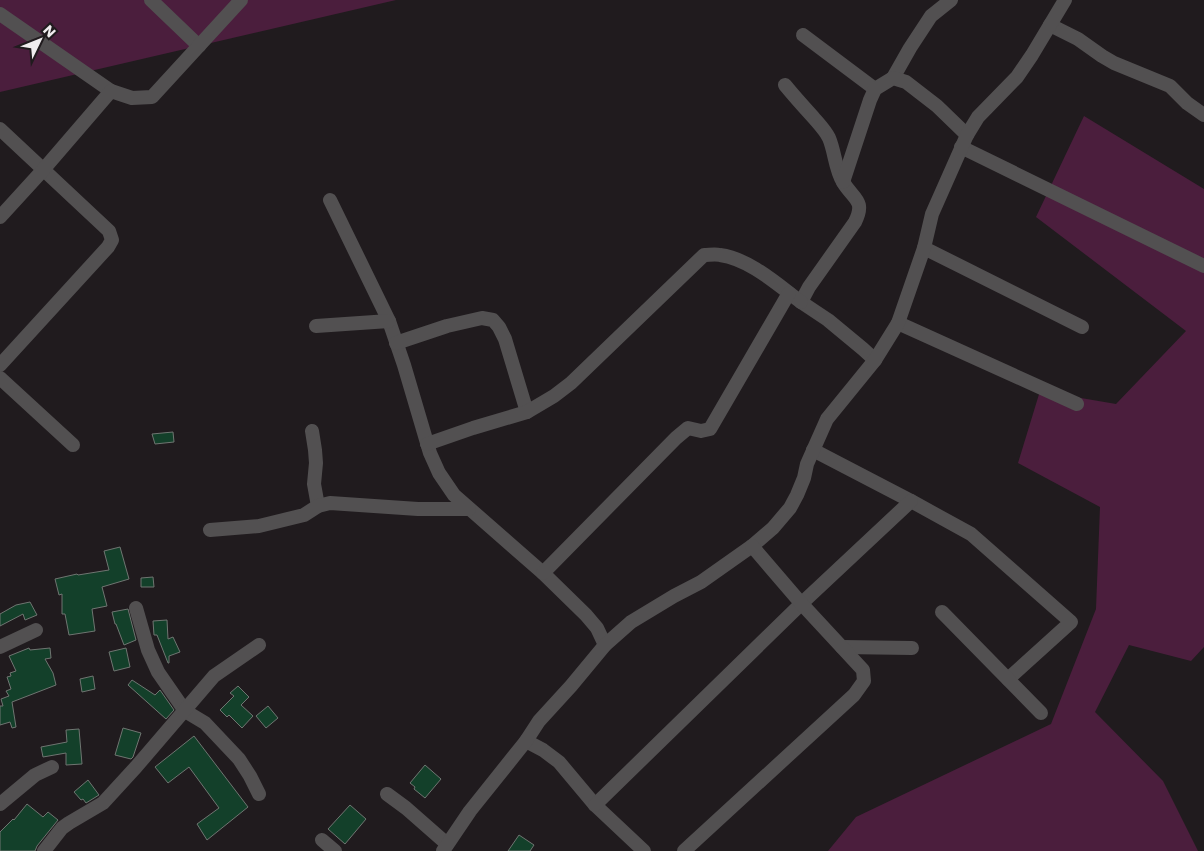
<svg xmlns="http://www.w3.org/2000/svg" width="1204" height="851" font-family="Poppins,sans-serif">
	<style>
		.green { fill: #4b1e3d }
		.building { fill: #13402a; stroke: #6f7571 }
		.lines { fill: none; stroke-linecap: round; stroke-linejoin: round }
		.minor { stroke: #525051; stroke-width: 14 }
	</style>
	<rect width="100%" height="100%" fill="#201b1e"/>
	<g class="green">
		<polygon points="0,0 396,0 0,92"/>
		<polygon points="1084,116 1204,189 1204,647 1191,661 1129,645 1095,712 1163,781 1198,851 828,851 856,817 1051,724 1096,609 1100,507 1018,463 1040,391 1116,404 1186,331 1036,217"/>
	</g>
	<g class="building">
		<polygon points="173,432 174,442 155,444 152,434"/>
		<polygon points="120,547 129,579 102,587 107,606 92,609 95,631 69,635 65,614 62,614 62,594 59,595 55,579 77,574 78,575 109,570 104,551"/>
		<polygon points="153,577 154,587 141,587 141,578"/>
		<polygon points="30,602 37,615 25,620 23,614 0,626 0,614 16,605"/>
		<polygon points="128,609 136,640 124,645 116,624 115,624 112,612"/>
		<polygon points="167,620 168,639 173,637 180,652 169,656 169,663 168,663 157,635 154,635 153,621"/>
		<polygon points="29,648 30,650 50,648 51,658 45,659 53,673 56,685 12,702 16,727 12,728 10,722 0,725 0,706 3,706 1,699 9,696 6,691 11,689 7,677 11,676 10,673 16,671 9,656"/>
		<polygon points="126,648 130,667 114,671 109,652"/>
		<polygon points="93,676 95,689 82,692 80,679"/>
		<polygon points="132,680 155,695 160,690 174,710 166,719 128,685"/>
		<polygon points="238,686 249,697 241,705 253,716 242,728 229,715 227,717 220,710 234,696 230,693"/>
		<polygon points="268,706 278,718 266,728 256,716"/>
		<polygon points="123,728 141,733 133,757 131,759 115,755"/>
		<polygon points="79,729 82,764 66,765 66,753 43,757 41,747 67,742 66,730"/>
		<polygon points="194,736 248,807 207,840 197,824 219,808 189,767 168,783 155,767"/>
		<polygon points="425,765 441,779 425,798 414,789 415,787 410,783"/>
		<polygon points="88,780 99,795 86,803 83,799 81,800 74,792"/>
		<polygon points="27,804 43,817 48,812 58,820 37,846 35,851 0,851 0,832 13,819 14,820"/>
		<polygon points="350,805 366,819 345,844 328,829"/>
		<polygon points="519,835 534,845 530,851 508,851"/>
	</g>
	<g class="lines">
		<g class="minor">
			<polyline points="151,0 199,46"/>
			<polyline points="0,14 111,91"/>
			<polyline points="1050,25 1078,39 1102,56 1114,63 1170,86 1187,103 1204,115"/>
			<polyline points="803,35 875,89"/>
			<polyline points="893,78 910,48 931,16 951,0"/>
			<path d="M 785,85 C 794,96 803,106 813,117 C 818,123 825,130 829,138 C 835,152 835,169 843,182 C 853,199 866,200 855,222 L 809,287 L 801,302 L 828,320 L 863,349 L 875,360"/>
			<polyline points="0,129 109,231 112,240 108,247 0,365"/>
			<polyline points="961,147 1204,266"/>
			<polyline points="843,182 870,100 875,89 893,78 906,82 937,106 967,135"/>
			<polyline points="330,200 389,321 404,365 430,453 439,473 454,495 543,573 586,615 597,628 605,645"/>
			<polyline points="0,217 43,170 111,91 132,98 152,97 241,0"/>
			<polyline points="924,248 1082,327"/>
			<polyline points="898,323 1077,404"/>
			<polyline points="316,326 389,321"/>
			<polyline points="396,343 447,326 482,318 493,320 499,327 505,339 527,412"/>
			<polyline points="0,378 73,445"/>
			<polyline points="312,431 315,450 316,463 314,484 318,506"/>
			<path d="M 427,444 L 473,428 L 527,412 L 554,396 L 571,383 L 704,255 C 709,255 715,254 720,255 C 750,259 778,285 801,302"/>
			<polyline points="813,450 911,501 971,534 1071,622 1008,679"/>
			<polyline points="210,530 259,526 304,515 318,506 330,503 418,509 469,509"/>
			<polyline points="543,573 676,438 688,428 701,431 710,429 789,293"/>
			<polyline points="136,608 148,650 158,672 185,711 205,723 239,759 250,776 259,794"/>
			<polyline points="942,612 1041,713"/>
			<polyline points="0,647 36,630"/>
			<polyline points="842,647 912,648"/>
			<polyline points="526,741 543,750 559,762 595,805 644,851"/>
			<polyline points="387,794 406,808 447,844"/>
			<polyline points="0,804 35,775 52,767"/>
			<polyline points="595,805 801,604 911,501"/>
			<polyline points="322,840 335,851"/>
			<polyline points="44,851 62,828 69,823 103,803 136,767 214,676 259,645"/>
			<polyline points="443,851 470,811 526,741 539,721 571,686 605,645 631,622 674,596 701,582 752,546 773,528 790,508 797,495 804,478 807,464 827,419 875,360 898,323 924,248 932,214 967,135 978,117 1017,77 1032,55 1065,0"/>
			<polyline points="684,851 854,695 864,681 863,670 800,602 752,546"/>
		</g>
	</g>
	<g transform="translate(40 40) rotate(47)" stroke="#201b1e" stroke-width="4" paint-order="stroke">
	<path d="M0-4L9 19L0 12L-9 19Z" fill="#efecee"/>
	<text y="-8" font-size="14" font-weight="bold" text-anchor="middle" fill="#efecee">N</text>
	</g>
</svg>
